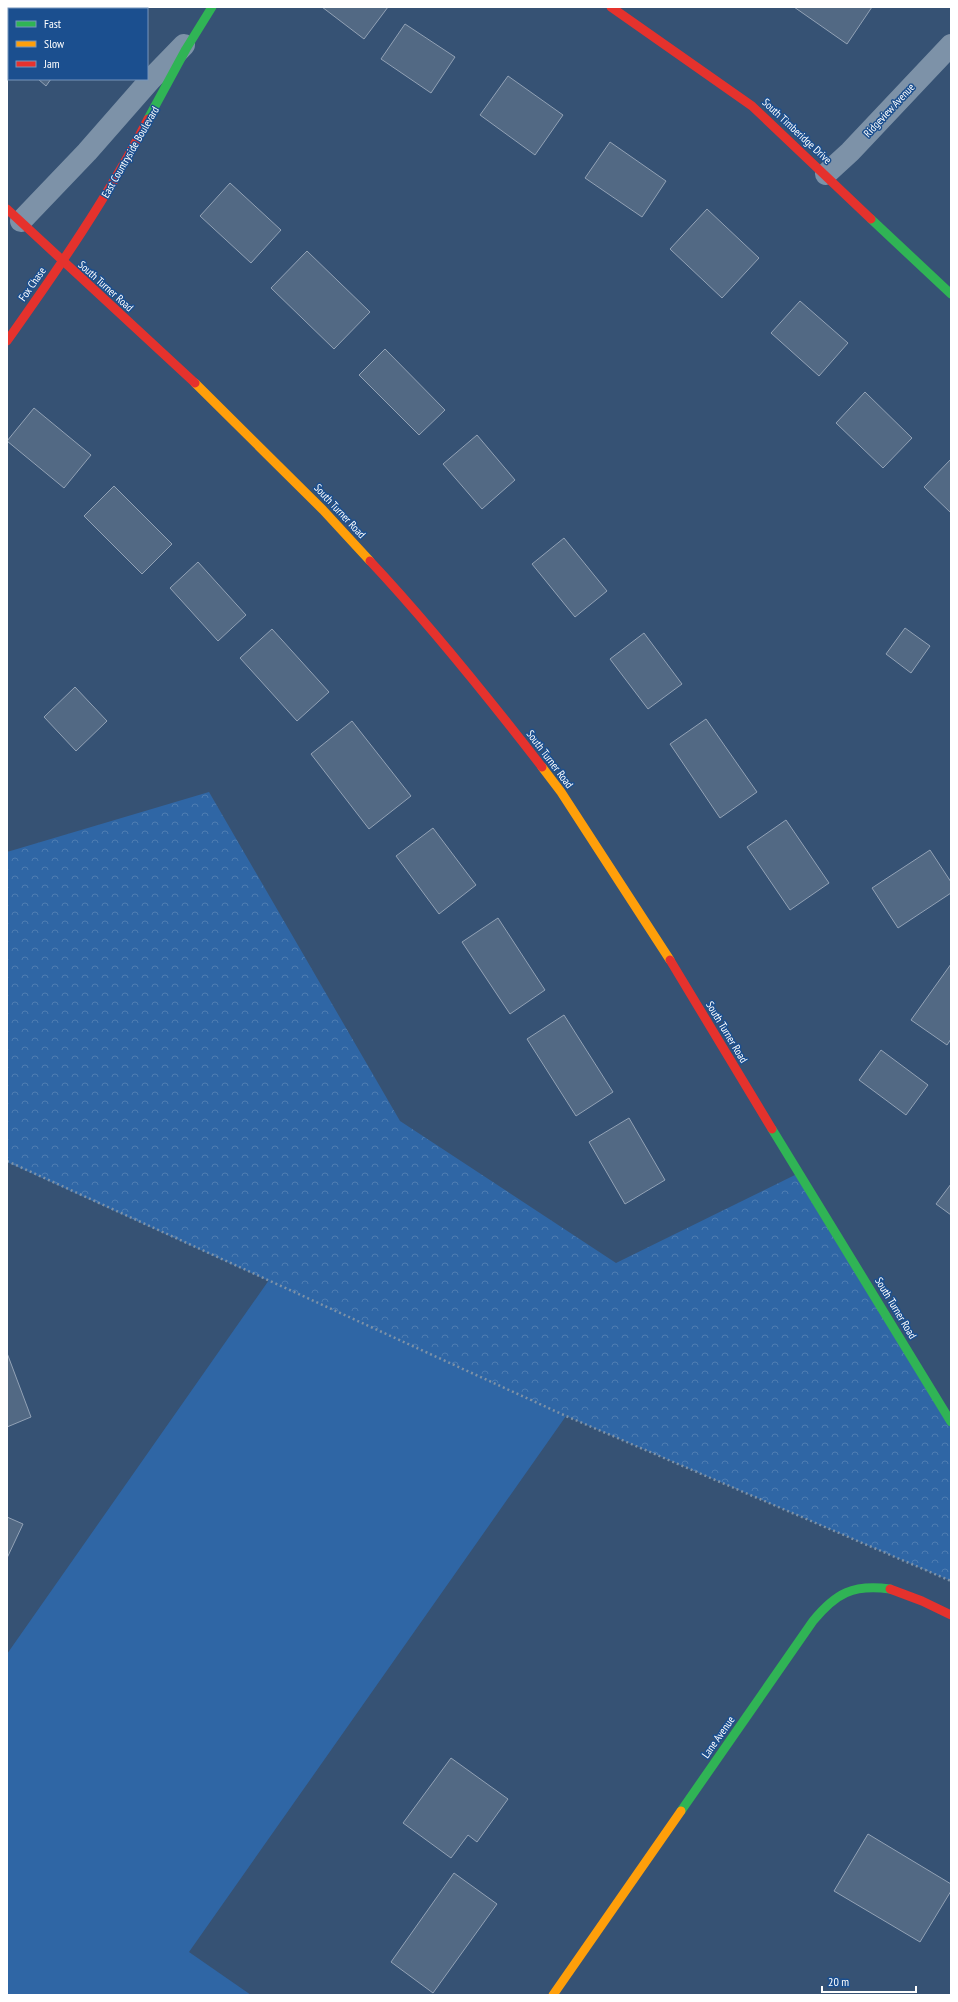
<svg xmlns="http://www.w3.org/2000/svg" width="958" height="2002" font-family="'PT Sans Narrow',sans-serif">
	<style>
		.green { fill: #2f66a5 }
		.forest { fill: url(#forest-crowns) }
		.building { fill: #526984; stroke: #92a2b6 }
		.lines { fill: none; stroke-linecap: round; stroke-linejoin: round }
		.path { stroke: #7d92a8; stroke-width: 2.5; stroke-dasharray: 2 3; stroke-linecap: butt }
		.street { stroke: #7d92a8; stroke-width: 22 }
		.fast { stroke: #30b455; stroke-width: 9 }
		.slow { stroke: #ff9f0a; stroke-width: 9 }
		.jam { stroke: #e5322d; stroke-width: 9 }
		.labels { text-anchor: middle; stroke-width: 3; stroke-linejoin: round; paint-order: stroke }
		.street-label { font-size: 11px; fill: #fff; stroke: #1b4f8f }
	</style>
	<defs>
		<pattern id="forest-crowns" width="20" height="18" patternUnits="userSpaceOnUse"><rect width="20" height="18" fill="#2f66a5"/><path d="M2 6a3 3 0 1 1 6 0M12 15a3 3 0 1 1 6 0" fill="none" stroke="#4e7db2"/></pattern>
	</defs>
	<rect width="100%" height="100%" fill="#365274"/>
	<polygon class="green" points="269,1280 566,1416 189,1952 251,1995 7,1995 7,1654"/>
	<polygon class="forest" points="209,792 400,1121 616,1263 799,1173 951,1422 951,1581 566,1416 7,1162 7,852"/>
	<g class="building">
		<polygon points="7,7 33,7 35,9 9,9 9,55 7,53"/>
		<polygon points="322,7 388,7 364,39"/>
		<polygon points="794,7 872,7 847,44"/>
		<polygon points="405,24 455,57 431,93 381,59"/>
		<polygon points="508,76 563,115 535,155 480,115"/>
		<polygon points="38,79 51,79 46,86"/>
		<polygon points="610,142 666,181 642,217 585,178"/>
		<polygon points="230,183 281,230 251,263 200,216"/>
		<polygon points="707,209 759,258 722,298 670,249"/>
		<polygon points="307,251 370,312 334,349 271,288"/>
		<polygon points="800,301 848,343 819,376 771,333"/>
		<polygon points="385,349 445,410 419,435 359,375"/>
		<polygon points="865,392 912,438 883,468 836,423"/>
		<polygon points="34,408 91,455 64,488 7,441"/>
		<polygon points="477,435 515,480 482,509 443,464"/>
		<polygon points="951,459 951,513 924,487"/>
		<polygon points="114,486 172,544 142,574 84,516"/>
		<polygon points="564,538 607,591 575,617 532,564"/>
		<polygon points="198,562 246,615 218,641 170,588"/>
		<polygon points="905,628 930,646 911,673 886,654"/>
		<polygon points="272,629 329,692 297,721 240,658"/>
		<polygon points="644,633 682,684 648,709 610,659"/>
		<polygon points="75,687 107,721 76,751 44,717"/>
		<polygon points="706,719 757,792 720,818 670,744"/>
		<polygon points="352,721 411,796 369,829 311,754"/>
		<polygon points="786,820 829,883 790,910 747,847"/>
		<polygon points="433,828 476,885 439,914 396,856"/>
		<polygon points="930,850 951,882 951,893 898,928 872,888"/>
		<polygon points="498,918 545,990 510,1014 462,942"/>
		<polygon points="951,964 951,1039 947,1045 911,1020"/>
		<polygon points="564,1015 613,1092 576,1116 527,1039"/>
		<polygon points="881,1050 928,1085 906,1115 859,1080"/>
		<polygon points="629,1118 665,1180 625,1204 589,1142"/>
		<polygon points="951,1184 951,1215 936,1204"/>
		<polygon points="7,1353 31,1417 7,1427"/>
		<polygon points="7,1517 23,1524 7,1558"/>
		<polygon points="451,1758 508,1799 477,1842 468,1835 451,1858 403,1823"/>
		<polygon points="868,1834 951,1884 951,1891 920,1942 834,1891"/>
		<polygon points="454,1873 497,1904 433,1993 391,1962"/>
	</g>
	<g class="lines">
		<polyline class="path" points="7,1161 566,1416 951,1581"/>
		<g class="street">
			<polyline points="826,174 850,152 951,45"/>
			<polyline points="21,221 87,152 151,79 184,45"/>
		</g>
		<g class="fast">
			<polyline points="148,119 186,49 212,7"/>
			<polyline points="871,219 951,294"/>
			<polyline points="772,1129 951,1422"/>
			<path d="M 681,1811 L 813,1621 C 836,1593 853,1584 890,1589"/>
		</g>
		<g class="slow">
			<polyline points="195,383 323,510 370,561"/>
			<polyline points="542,767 561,792 670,960"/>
			<polyline points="553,1995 681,1811"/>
		</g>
		<g class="jam">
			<polyline points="611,7 752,106 871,219"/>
			<polyline points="7,209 195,383"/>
			<path d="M 7,341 C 58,269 108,197 148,119"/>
			<path d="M 370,561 C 431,626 487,696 542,767"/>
			<polyline points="670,960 772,1129"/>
			<polyline points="890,1589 922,1601 951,1615"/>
		</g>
	</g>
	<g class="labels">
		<g class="street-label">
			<text transform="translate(889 110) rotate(-47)" y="4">Ridgeview Avenue</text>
			<text transform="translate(797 131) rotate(43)" y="4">South Timberidge Drive</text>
			<text transform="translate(130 152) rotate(-60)" y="4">East Countryside Boulevard</text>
			<text transform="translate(32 284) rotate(-55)" y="4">Fox Chase</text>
			<text transform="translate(106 286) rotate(42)" y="4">South Turner Road</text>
			<text transform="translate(340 511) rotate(47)" y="4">South Turner Road</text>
			<text transform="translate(550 759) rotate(53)" y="4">South Turner Road</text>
			<text transform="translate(727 1032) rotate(59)" y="4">South Turner Road</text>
			<text transform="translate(896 1308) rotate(59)" y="4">South Turner Road</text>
			<text transform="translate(718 1737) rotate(-55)" y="4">Lane Avenue</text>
		</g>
	</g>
	<rect width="958" height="2002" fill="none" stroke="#ffffff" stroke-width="16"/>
	<rect x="8" y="8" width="140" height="72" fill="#1b4f8f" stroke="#7695bc"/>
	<rect x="16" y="21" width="20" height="6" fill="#30b455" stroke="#7695bc"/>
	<text x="44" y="28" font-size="12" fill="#ffffff">Fast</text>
	<rect x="16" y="41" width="20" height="6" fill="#ff9f0a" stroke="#7695bc"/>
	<text x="44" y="48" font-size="12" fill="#ffffff">Slow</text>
	<rect x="16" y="61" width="20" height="6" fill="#e5322d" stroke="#7695bc"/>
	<text x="44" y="68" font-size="12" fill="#ffffff">Jam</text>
	<path d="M822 1986v6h94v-6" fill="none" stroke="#ffffff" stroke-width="2"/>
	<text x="828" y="1986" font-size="12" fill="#ffffff" stroke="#1b4f8f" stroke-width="3" paint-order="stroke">20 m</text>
</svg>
